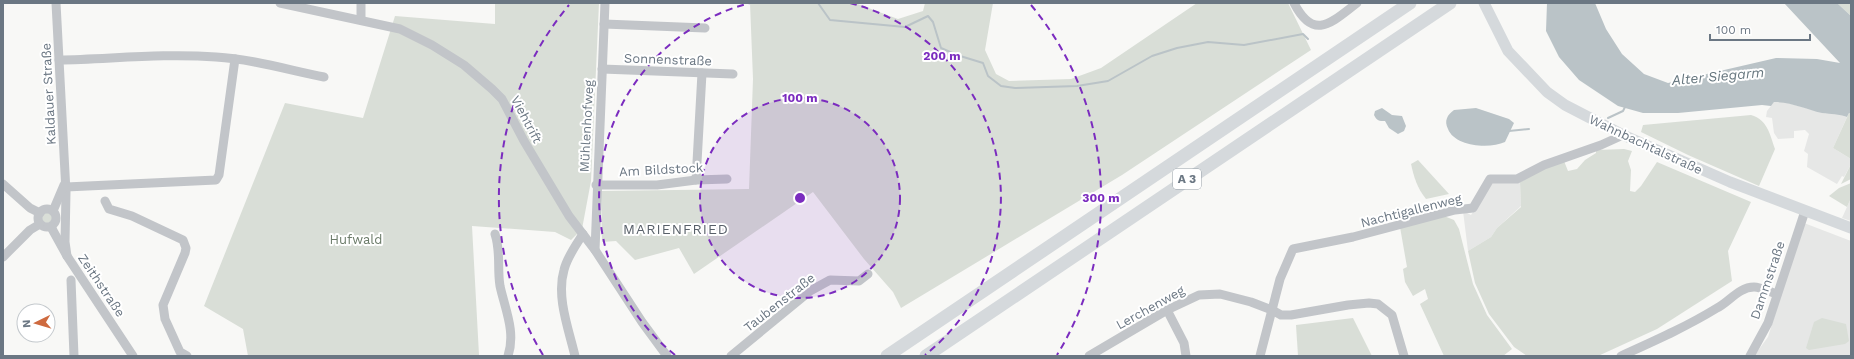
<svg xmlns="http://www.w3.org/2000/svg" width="1854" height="359" font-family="'Work Sans',sans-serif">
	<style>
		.built { fill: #e6e7e6 }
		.green { fill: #d9ded7 }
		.water { fill: #bac3c7 }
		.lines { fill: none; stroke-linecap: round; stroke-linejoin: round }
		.stream { stroke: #bac3c7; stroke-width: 2 }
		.minor { stroke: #c2c5c9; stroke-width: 9 }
		.major { stroke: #d5d9dc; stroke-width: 11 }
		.highway { stroke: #d5d9dc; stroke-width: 13 }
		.ring { fill: none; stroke: #7b2cbf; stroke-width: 2; stroke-dasharray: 7 5 }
		.labels { text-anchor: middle; stroke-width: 4; stroke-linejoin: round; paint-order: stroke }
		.shield { fill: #fff; stroke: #97a0a8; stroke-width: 1 }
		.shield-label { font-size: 12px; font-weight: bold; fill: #6b7783 }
		.street-label { font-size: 13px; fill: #6b7783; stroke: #fff }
		.park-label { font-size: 13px; fill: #6b7b69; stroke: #fff }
		.water-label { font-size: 14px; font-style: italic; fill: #67777f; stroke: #fff }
		.neighbourhood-label { font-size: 14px; letter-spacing: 1px; fill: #586069; stroke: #fff }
		.centre { fill: #7b2cbf; stroke: #fff; stroke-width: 2 }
		.ring-label { font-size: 12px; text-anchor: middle; font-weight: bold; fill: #7b2cbf; stroke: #fff; stroke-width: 4; stroke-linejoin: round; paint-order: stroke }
	</style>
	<rect width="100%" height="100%" fill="#f8f8f6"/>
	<g class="built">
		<polygon points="1774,102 1784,102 1824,113 1838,114 1847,117 1833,148 1851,159 1851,164 1844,177 1842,176 1837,184 1807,167 1808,154 1804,151 1809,134 1805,130 1794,131 1794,138 1778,139 1774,133 1772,118 1766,117 1767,111"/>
		<polygon points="1494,181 1520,182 1521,206 1497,228 1491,237 1468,251 1463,211 1471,215"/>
		<polygon points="1851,198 1851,221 1842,218"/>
		<polygon points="1804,223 1851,241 1851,356 1754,356 1768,337"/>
	</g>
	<g class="green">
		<polygon points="495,3 599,3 591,181 582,229 571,240 555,232 472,226 479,355 481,356 248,356 243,329 204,306 285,103 363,118 395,16 495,24"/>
		<polygon points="750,3 855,3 898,19 923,11 925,3 993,3 985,50 996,74 1009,81 1071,79 1101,68 1197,3 1288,3 1311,50 1122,175 901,308 893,292 864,259 813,192 694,274 679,248 635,260 616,241 602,242 601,191 749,189 753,79"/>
		<polygon points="1837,3 1851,3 1851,16"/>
		<polygon points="1849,113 1851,114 1851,159 1833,148"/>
		<path d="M 1751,115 C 1768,120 1770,135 1775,149 L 1759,186 L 1688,155 L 1641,132 L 1643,125 Z"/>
		<polygon points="1624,149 1632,151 1628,161 1631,170 1630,191 1635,192 1641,186 1657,162 1751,202 1728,251 1732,281 1657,329 1598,356 1527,356 1514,347 1489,314 1475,283 1468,251 1491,237 1497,228 1521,207 1520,182 1545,168 1564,161 1568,171 1577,169 1585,160 1596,153 1596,150"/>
		<path d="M 1418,160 L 1449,194 L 1426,199 C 1417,188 1414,177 1411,164 Z"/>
		<polygon points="1851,164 1851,179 1841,184"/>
		<polygon points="1851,183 1851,198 1847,207 1829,196 1839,188"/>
		<circle cx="47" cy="218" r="5"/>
		<polygon points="1444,216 1454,220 1459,229 1473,284 1487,315 1512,349 1503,356 1444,356 1420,304 1428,299 1425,289 1413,296 1405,282 1403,269 1407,267 1400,227"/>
		<polygon points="1353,318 1372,356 1298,356 1296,325"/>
		<polygon points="1822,318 1846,324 1849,341 1845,344 1809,350 1806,348 1814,322"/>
	</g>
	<g class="water">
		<path d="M 1547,3 L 1595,3 L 1606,29 L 1622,54 L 1644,74 L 1668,83 L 1776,58 L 1817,59 L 1840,63 L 1784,3 L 1837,3 L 1851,16 L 1851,114 L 1849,113 L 1847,117 C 1839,114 1831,114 1822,113 C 1806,109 1791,102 1774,102 L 1771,106 L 1762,105 L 1678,113 L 1643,113 L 1618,106 L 1579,80 L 1559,57 L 1546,31 Z"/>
		<path d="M 1382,108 L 1392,115 L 1402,116 L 1406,126 L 1404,131 L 1398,134 L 1389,128 L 1385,121 C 1379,121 1377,121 1374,115 L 1375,111 Z"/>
		<path d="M 1476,108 L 1509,119 L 1514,123 L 1505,142 C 1490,149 1455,147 1448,129 C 1444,121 1447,115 1454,110 Z"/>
	</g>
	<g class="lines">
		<g class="stream">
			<polyline points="818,3 830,20 905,27 928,16 933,22 941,48 957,55 983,63 988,76 1001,86 1015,88 1077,86 1108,81 1152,56 1177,48 1208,42 1244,45 1303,34 1308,39"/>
			<polyline points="1608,118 1623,111 1625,107"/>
			<polyline points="1509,131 1529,129"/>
		</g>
		<g class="minor">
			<polyline points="56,3 66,192 65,242 67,256"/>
			<polyline points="280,3 400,29 432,45 464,65 492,89 502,99 524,141 569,216 595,250 642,322 667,356"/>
			<path d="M 1294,3 C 1314,42 1332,22 1357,3"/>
			<polyline points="361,20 361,3"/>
			<polyline points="604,24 705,28"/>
			<path d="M 59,60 C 111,59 164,53 216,57 C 252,59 289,70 324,77"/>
			<polyline points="602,69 733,74"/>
			<polyline points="696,180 702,73"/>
			<polyline points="3,184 30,208 40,213"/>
			<polyline points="596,185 657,185 696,180 727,179"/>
			<polyline points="66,187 216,180 219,175 235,59"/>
			<polyline points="105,201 109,209 132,216 183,240 186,248 185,253 163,305 165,319 180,352 187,356"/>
			<circle cx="47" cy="218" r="9"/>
			<polyline points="53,211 64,185"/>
			<polyline points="51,227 67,256 133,356"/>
			<path d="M 495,234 C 501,252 497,268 500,286 C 505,309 516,332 508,356"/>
			<polyline points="595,250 605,3"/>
			<polyline points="3,257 30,230 40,224"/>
			<polyline points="71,280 74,356"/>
			<polyline points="1167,310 1184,343 1186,356"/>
			<path d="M 575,356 C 569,330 556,297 564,270 C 567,257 576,245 583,234"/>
			<polyline points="731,356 810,291 830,280 859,281 868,274"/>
			<polyline points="1089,356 1167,310 1199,295 1220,294 1251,302 1272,310 1281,315 1291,315 1348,305 1369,303 1378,304 1392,315 1404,356"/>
			<polyline points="1260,356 1280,279 1293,249 1353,237 1455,210 1473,208 1490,179 1517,179 1544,165 1601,145 1623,135"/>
			<path d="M 1621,356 C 1654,341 1686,327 1717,308 C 1729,302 1739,287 1754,287 C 1761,287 1770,292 1777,294"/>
			<polyline points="1750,356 1768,323 1805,211"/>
		</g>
		<polyline class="major" points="1484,3 1508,51 1547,92 1565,105 1623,135 1730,182 1851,228"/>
		<g class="highway">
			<polyline points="887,356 1410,3"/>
			<polyline points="926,356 1450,3"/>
		</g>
	</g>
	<circle cx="800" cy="198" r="100" fill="#7b2cbf" fill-opacity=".12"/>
	<g class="ring">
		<circle cx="800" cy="198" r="100"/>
		<path d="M675 355A201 201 0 0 1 750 3M850 3A201 201 0 0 1 925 355"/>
		<path d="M543 355A301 301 0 0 1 569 5M1031 5A301 301 0 0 1 1057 355"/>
	</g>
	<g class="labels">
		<rect class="shield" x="1173" y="169" width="28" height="20" rx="3"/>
		<g class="shield-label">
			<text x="1187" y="183">A 3</text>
		</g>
		<g class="street-label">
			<text transform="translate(668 59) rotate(2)" y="5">Sonnenstraße</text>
			<text transform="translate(48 94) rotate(-93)" y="5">Kaldauer Straße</text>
			<text transform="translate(527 119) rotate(62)" y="5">Viehtrift</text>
			<text transform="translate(586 126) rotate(-87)" y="5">Mühlenhofweg</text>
			<text transform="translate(1646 144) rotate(25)" y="5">Wahnbachtalstraße</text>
			<text transform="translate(661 169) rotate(-3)" y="5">Am Bildstock</text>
			<text transform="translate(1411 210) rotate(-14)" y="5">Nachtigallenweg</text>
			<text transform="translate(1767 280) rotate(-71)" y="5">Dammstraße</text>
			<text transform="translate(102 285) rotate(56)" y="5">Zeithstraße</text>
			<text transform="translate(779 302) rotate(-38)" y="5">Taubenstraße</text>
			<text transform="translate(1150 307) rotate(-29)" y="5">Lerchenweg</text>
		</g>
		<g class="park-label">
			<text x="356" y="244">Hufwald</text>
		</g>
		<g class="water-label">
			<text transform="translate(1718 76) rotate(-5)" y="5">Alter Siegarm</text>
		</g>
		<g class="neighbourhood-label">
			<text x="676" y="234">MARIENFRIED</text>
		</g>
	</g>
	<circle cx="800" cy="198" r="6" class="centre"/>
	<g class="ring-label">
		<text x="942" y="60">200 m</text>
		<text x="800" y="102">100 m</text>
		<text x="1101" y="202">300 m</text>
	</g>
	<rect width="1854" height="359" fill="none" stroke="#6b7783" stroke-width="8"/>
	<g transform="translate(36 323) rotate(265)"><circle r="19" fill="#ffffff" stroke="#c4c9cd"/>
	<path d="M0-3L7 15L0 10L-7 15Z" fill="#ce6a3f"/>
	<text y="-6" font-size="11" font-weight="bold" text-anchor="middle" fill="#6b7783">N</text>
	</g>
	<path d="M1710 34v6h100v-6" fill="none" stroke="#6b7783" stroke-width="2"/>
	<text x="1716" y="34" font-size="12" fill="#6b7783" stroke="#ffffff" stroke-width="3" paint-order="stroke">100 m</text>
</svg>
